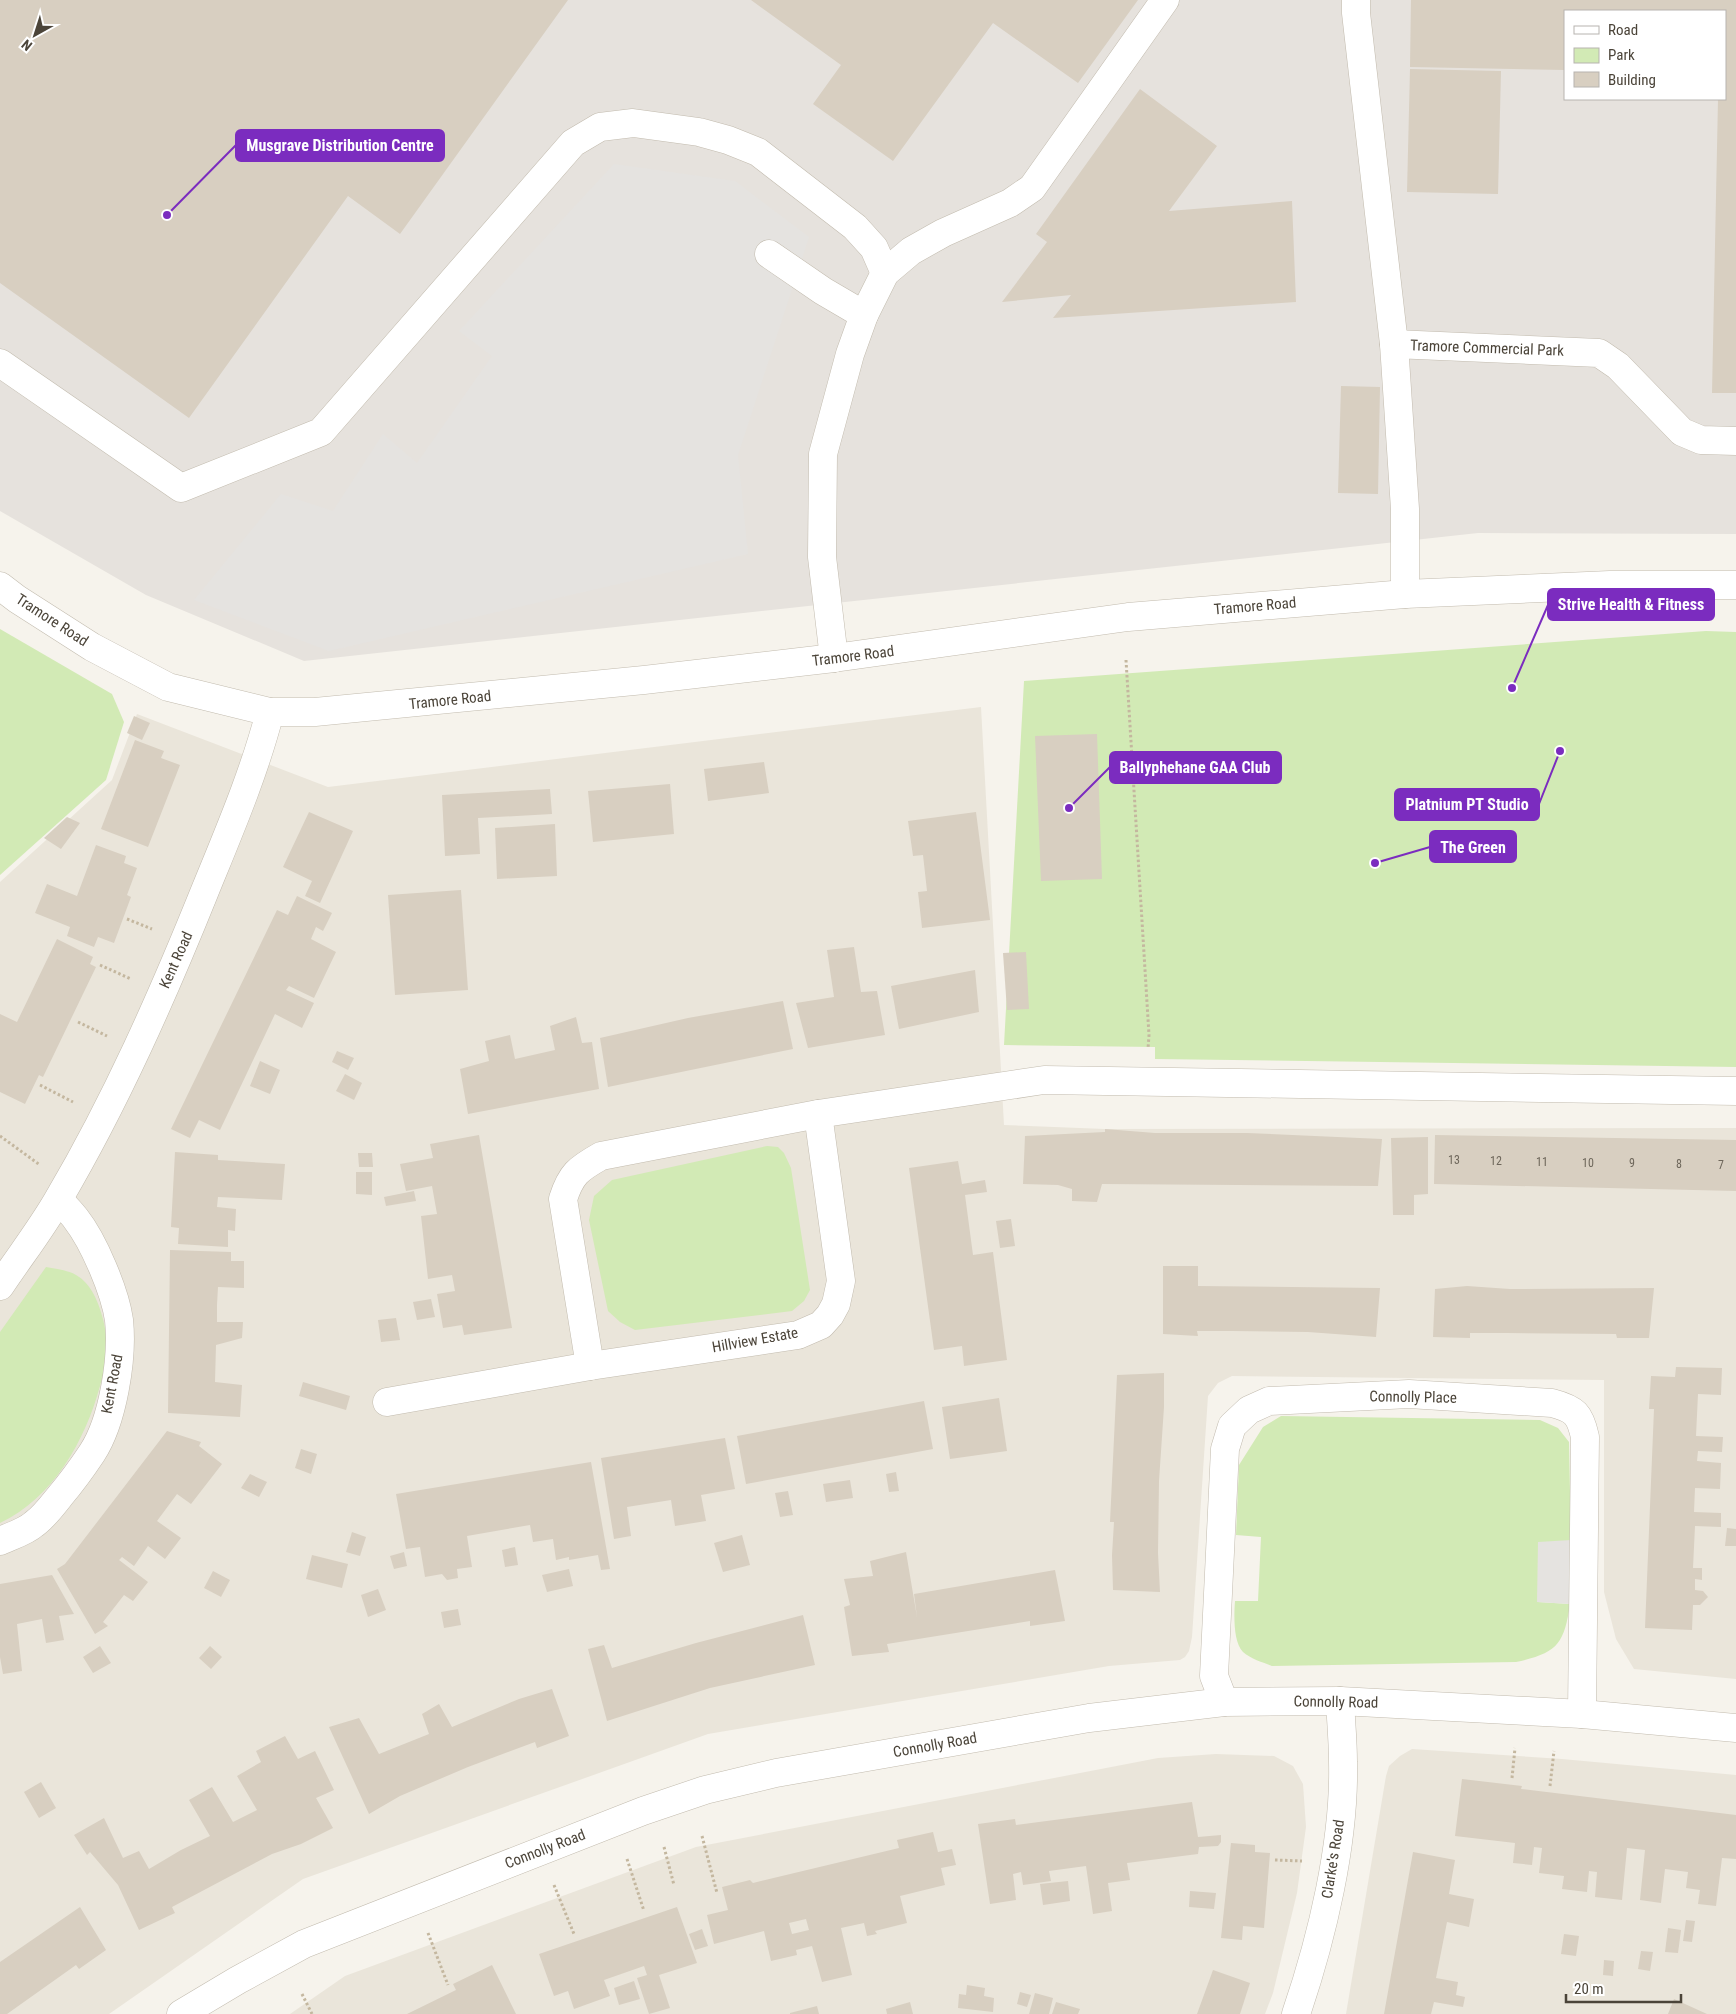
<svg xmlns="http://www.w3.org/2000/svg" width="1736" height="2014" font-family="'Roboto Condensed',sans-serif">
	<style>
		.residential { fill: #eae5da }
		.industrial { fill: #e6e2dd; fill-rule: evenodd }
		.green { fill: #d2eab5 }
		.parking { fill: #e5e3e0 }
		.building { fill: #d8cfc1; fill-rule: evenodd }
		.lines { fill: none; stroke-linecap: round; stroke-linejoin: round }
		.minor-casing { stroke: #c2bbae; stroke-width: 29 }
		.path { stroke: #c4b79f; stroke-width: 3; stroke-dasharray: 2.5 2.5; stroke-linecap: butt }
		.minor { stroke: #fff; stroke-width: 28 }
		.labels { text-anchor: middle; stroke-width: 4; stroke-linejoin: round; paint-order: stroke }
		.number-label { font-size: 12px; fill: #6e675b }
		.street-label { font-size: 15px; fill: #4b4439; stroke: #fff }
		.leader { fill: none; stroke: #7b2cbf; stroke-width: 2 }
		.callout-dot { fill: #7b2cbf; stroke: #fff; stroke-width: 2 }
		.callout { fill: #7b2cbf; stroke: #7b2cbf; stroke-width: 2 }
		.callout-label { font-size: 16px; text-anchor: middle; font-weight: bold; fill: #fff }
	</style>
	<rect width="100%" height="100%" fill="#f6f3ec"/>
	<g class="residential">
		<polygon points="981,707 1004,1125 1105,1129 1736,1128 1736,1679 1634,1669 1616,1639 1604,1592 1604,1380 1232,1376 1218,1383 1208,1396 1192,1637 1189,1651 1185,1657 1180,1660 1109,1666 708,1734 303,1879 109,2014 0,2014 0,882 112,780 137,714 328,787"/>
		<polygon points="1412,1749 1562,1759 1736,1775 1736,2014 1346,2014 1386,1776 1389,1766 1400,1756"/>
		<polygon points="1216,1754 1274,1756 1293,1766 1303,1784 1306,1827 1297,1893 1273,1993 1265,2014 290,2014 345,1976 696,1847 1158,1758"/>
	</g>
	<path class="industrial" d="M 0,0 L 1736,0 L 1736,534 L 1478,533 L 304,661 L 146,595 L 0,511 ZM 1565,11 L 1725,11 L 1725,99 L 1565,99 Z"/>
	<g class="green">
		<polygon points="0,629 112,694 124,722 106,780 0,875"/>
		<polygon points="1706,631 1736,632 1736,1067 1155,1059 1155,1047 1004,1045 1024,681"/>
		<polygon points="767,1146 778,1147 784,1153 791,1168 810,1290 804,1301 792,1311 635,1330 620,1322 608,1311 589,1220 594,1196 612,1180"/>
		<path d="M 46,1267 C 55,1269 68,1270 76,1275 C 91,1283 99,1303 103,1319 C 106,1332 109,1347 107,1360 C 106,1369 102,1378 100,1386 C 85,1441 53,1498 0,1523 L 0,1332 Z"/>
		<path d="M 1281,1416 L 1540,1420 L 1558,1428 L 1569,1442 L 1571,1540 L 1538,1602 L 1570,1604 C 1564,1645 1557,1653 1516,1662 L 1272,1666 C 1262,1662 1251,1659 1243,1652 C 1233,1642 1234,1614 1235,1601 L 1258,1601 L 1261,1537 L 1236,1535 L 1239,1465 L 1263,1427 Z"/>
	</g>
	<g class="parking">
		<polygon points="614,164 735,181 809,237 738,455 748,554 329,651 194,600 281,494 333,511 383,434 417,463 492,356 459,331"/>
		<polygon points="1571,1540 1570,1604 1537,1602 1538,1542"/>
	</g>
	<g class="building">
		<polygon points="0,0 568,0 400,234 348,196 189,418 0,283"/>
		<polygon points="751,0 1138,0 1078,83 993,23 893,161 813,104 841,65"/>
		<polygon points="1411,0 1736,0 1736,393 1712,393 1718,99 1725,99 1725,11 1565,11 1565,70 1410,67"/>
		<polygon points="1410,69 1501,71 1498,194 1407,192"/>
		<polygon points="1140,89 1217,146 1169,211 1292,201 1296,302 1053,318 1071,295 1002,302 1047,242 1036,234"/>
		<polygon points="1341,386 1380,387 1378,494 1338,493"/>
		<polygon points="134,716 150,723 142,740 127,733"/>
		<polygon points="1097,734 1102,879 1041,881 1035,736"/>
		<polygon points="135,740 164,751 161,758 180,765 148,847 101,829"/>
		<polygon points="764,762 769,793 708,801 704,769"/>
		<polygon points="670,784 674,834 593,842 588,791"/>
		<polygon points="550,789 552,814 478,818 480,854 445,856 442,795"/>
		<polygon points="309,812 353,831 320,903 305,896 312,881 283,867"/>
		<polygon points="976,812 990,920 922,928 918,892 927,891 923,855 913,856 908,821"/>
		<polygon points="67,817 80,823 61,849 44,838"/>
		<polygon points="555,824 557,876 497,879 495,828"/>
		<polygon points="96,845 126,856 124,863 137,868 127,895 131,897 114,943 98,937 94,947 67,936 70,927 35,913 47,884 77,896"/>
		<polygon points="461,890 468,990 395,995 388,895"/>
		<polygon points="297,896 332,913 323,931 316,927 311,939 336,952 314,998 289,986 286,990 314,1003 302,1028 275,1014 220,1130 199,1120 190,1138 171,1129 277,910 288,915"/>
		<polygon points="57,939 93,957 90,964 96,967 43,1077 39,1075 25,1104 0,1092 0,1014 17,1022"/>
		<polygon points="854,947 861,992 877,991 885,1035 808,1048 796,1003 834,997 827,950"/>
		<polygon points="1026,952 1029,1009 1007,1010 1003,953"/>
		<polygon points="975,970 979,1012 899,1029 891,986"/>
		<polygon points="783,1001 793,1049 608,1087 600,1038 688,1018"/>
		<polygon points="576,1017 582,1043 592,1042 599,1089 468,1114 460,1069 489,1061 485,1041 510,1035 515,1059 555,1050 550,1026"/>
		<polygon points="337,1051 354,1058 348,1070 332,1062"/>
		<polygon points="260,1061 280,1070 270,1094 250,1086"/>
		<polygon points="345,1074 362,1083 354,1100 336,1091"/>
		<polygon points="1105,1129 1155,1133 1247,1133 1382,1139 1378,1186 1102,1184 1097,1202 1072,1201 1072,1189 1058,1185 1023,1184 1025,1136 1105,1132"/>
		<polygon points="479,1135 512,1328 464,1335 462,1325 443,1328 437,1294 455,1291 452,1275 428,1279 421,1216 437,1214 432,1186 406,1191 400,1164 433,1158 430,1144"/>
		<polygon points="1435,1135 1736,1140 1736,1191 1434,1184"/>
		<polygon points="1428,1137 1428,1194 1414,1195 1414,1215 1393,1215 1391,1138"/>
		<polygon points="175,1152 218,1155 218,1160 285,1164 282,1200 218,1197 217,1207 236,1209 235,1231 228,1230 228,1247 178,1244 179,1228 171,1227"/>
		<polygon points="358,1153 372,1153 373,1167 359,1167"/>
		<polygon points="958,1161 962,1184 985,1180 987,1192 965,1195 973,1255 993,1252 1007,1360 964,1366 962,1346 934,1350 909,1168"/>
		<polygon points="356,1172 372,1172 372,1195 356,1194"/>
		<polygon points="414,1191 416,1201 386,1206 384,1197"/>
		<polygon points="1011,1219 1015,1246 1000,1248 996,1221"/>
		<polygon points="170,1250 231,1252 231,1261 244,1261 244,1288 218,1287 217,1305 217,1322 243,1322 242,1338 216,1345 215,1382 242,1385 240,1417 168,1413"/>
		<polygon points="1163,1266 1198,1266 1198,1286 1380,1288 1376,1337 1308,1332 1232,1331 1197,1331 1198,1336 1163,1334"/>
		<polygon points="1467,1286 1510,1289 1654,1288 1649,1338 1617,1338 1616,1334 1507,1333 1470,1333 1470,1338 1433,1337 1435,1289"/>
		<polygon points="431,1299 435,1317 417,1320 413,1302"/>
		<polygon points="396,1318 400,1340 381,1342 378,1320"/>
		<polygon points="1676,1367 1722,1368 1721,1395 1698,1394 1696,1436 1723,1437 1722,1452 1698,1451 1697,1461 1721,1463 1720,1489 1695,1488 1694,1512 1721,1513 1721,1527 1695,1526 1693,1568 1702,1568 1702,1580 1695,1579 1695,1590 1703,1591 1708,1597 1700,1605 1693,1605 1692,1630 1645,1628 1654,1409 1649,1409 1651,1376 1675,1377"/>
		<polygon points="1164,1373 1164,1407 1159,1481 1158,1553 1160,1592 1113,1590 1112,1555 1114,1522 1110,1522 1117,1375"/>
		<polygon points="303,1382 350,1396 346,1410 299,1396"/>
		<polygon points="999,1398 1007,1451 950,1459 942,1407"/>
		<polygon points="924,1401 933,1449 746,1484 737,1436"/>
		<polygon points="167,1431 201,1442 199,1446 222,1464 191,1504 177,1494 157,1521 181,1538 165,1559 148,1546 134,1566 122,1557 119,1560 148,1582 133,1601 124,1595 103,1622 108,1626 95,1634 57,1569 65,1564"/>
		<polygon points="725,1438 735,1489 701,1495 706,1521 675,1526 671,1500 627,1507 631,1536 614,1539 601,1458"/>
		<polygon points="301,1449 317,1454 311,1474 295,1468"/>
		<polygon points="591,1462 610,1569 601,1570 598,1555 569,1560 569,1557 556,1560 553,1539 533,1542 530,1525 467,1536 472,1567 457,1569 458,1578 447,1580 442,1574 425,1577 420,1547 406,1549 396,1494"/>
		<polygon points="896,1472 899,1491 889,1492 886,1474"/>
		<polygon points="250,1474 267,1482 259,1497 241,1488"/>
		<polygon points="850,1480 853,1498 826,1502 823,1484"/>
		<polygon points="788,1491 793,1515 780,1517 775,1493"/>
		<polygon points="1727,1528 1736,1529 1736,1546 1725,1546"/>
		<polygon points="352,1532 366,1537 360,1556 346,1552"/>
		<polygon points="742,1535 750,1565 723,1572 714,1543"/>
		<polygon points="515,1547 518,1565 505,1567 502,1550"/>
		<polygon points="404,1552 407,1566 394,1569 390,1556"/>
		<polygon points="906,1552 917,1617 914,1594 1055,1570 1065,1621 1030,1626 1030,1621 887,1644 889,1652 852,1656 844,1607 850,1605 844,1579 873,1576 870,1561"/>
		<polygon points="312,1555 348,1564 342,1588 306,1579"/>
		<polygon points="569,1569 573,1586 547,1592 542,1575"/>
		<polygon points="213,1571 230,1580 221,1597 204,1588"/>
		<polygon points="52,1575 74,1614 59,1616 64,1640 46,1643 42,1619 17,1624 22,1671 3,1674 0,1657 0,1584"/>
		<polygon points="378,1589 386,1610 368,1617 361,1595"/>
		<polygon points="458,1609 461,1625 444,1628 441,1612"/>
		<polygon points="803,1615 815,1665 710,1688 607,1721 588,1649 604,1645 612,1668 696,1643"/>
		<polygon points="100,1646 111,1663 93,1673 83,1657"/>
		<polygon points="210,1646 222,1657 211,1669 199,1658"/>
		<polygon points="552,1689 569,1736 537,1748 535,1742 468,1767 400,1796 369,1814 329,1727 359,1718 379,1754 429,1734 422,1714 439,1704 452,1727 519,1699"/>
		<polygon points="285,1736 298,1759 315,1751 334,1790 316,1798 333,1828 301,1844 272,1854 172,1907 175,1913 139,1930 118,1885 90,1852 87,1855 74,1835 104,1818 123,1858 139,1851 149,1869 181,1850 210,1836 189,1800 212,1787 233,1822 257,1810 237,1776 261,1762 256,1751"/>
		<polygon points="1462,1779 1522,1786 1521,1789 1736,1815 1736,1859 1722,1858 1716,1906 1698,1904 1700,1890 1686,1888 1688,1872 1665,1869 1661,1903 1640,1900 1645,1850 1627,1848 1622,1900 1595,1897 1597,1872 1589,1871 1587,1892 1562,1889 1564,1876 1539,1873 1542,1848 1534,1847 1532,1865 1513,1863 1515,1843 1455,1836"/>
		<polygon points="41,1782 56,1808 39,1818 24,1792"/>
		<polygon points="1192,1802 1198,1837 1221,1835 1221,1842 1218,1846 1199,1847 1198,1854 1127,1863 1130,1880 1108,1883 1112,1911 1093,1914 1086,1866 1049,1871 1051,1881 1023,1885 1021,1872 1013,1874 1016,1900 990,1904 978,1824 1015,1819 1016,1825"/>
		<path d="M 933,1832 L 938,1852 L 952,1849 L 956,1865 L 941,1868 L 945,1885 L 900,1896 L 907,1923 L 875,1931 L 877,1934 L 867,1936 L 864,1923 L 841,1928 L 852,1975 L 822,1982 L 812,1946 L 796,1950 L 797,1955 L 771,1961 L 764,1931 L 714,1944 L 707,1915 L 728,1910 L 722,1887 L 750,1880 L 753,1883 L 899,1848 L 897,1840 ZM 806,1919 L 809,1930 L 792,1934 L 789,1923 Z"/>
		<polygon points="1231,1843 1255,1845 1255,1852 1270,1853 1264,1928 1243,1926 1242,1940 1221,1938"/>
		<polygon points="1413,1852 1455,1860 1449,1894 1474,1899 1469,1927 1447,1922 1436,1978 1458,1982 1456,1995 1465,1997 1463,2007 1434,2002 1431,2014 1384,2014"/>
		<polygon points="1068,1881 1070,1901 1043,1905 1040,1884"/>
		<polygon points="1190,1891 1216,1893 1214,1909 1189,1907"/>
		<polygon points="80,1907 106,1950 79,1969 76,1965 7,2014 0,2014 0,1962"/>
		<polygon points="677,1907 697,1963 659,1975 670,2008 649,2014 637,1978 647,1975 644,1966 604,1980 610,1996 574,2009 568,1991 554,1996 539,1954"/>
		<polygon points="1686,1920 1695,1921 1692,1942 1683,1941"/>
		<polygon points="1668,1928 1681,1930 1678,1953 1665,1952"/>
		<polygon points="702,1929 708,1946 695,1950 689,1934"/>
		<polygon points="1564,1934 1579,1936 1576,1956 1561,1954"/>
		<polygon points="1641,1951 1653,1952 1650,1971 1638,1969"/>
		<polygon points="1604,1960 1614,1961 1613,1976 1603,1975"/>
		<polygon points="492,1965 516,2014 407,2014 456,1990 453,1984"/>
		<polygon points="1213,1970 1250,1983 1240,2014 1197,2014"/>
		<polygon points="634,1981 640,1999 619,2005 614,1988"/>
		<polygon points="967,1985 985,1988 984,1996 994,1998 993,2012 958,2008 959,1994 966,1995"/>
		<polygon points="1020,1992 1031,1995 1027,2007 1017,2004"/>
		<polygon points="1035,1993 1053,1998 1049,2014 1029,2014"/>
		<polygon points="1674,1999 1707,2014 1668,2014"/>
		<polygon points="910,2002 913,2014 887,2014 886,2009"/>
		<polygon points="1056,2002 1080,2009 1078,2014 1052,2014"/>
		<polygon points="817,2006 819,2014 790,2014 790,2013"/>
	</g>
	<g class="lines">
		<defs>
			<g id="minor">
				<polyline points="1356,0 1356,13 1394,344"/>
				<polyline points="769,254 823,291 864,315"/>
				<polyline points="0,363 181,488 321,432 573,143 600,127 633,123 699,132 728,140 758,152 855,227 874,248 885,273"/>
				<polyline points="0,586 17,599 92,647 168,687 270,712 315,712 644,680 834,658 1128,617 1405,594 1610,585 1736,585"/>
				<polyline points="1405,594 1405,509 1394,344 1599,353 1618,366 1682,432 1701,440 1736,441"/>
				<polyline points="834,658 822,557 823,454 850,354 864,315 885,273 911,251 943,233 1010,203 1032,188 1165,0"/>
				<path d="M 0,1286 C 20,1256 42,1228 59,1198 C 116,1101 162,997 204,893 C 228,834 254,774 270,712"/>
				<path d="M 590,1366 L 563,1199 C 571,1174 578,1169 601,1156 L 818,1114 L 1044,1080 L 1736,1091"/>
				<polyline points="387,1402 590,1366 798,1335 821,1325 830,1315 836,1304 841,1281 818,1114"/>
				<path d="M 0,1541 C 11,1536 25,1532 34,1524 C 44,1517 52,1506 60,1496 C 71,1483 82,1468 92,1453 C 113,1421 123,1358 119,1320 C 115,1292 94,1242 76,1219 C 71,1212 64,1206 59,1199"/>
				<path d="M 1224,1702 L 1214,1676 L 1225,1449 L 1232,1426 L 1249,1410 L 1269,1401 L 1409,1394 L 1552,1403 C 1575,1409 1580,1414 1585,1437 L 1582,1714"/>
				<polyline points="181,2014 238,1980 304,1944 643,1811 705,1790 776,1773 1089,1718 1224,1702 1340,1701 1582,1714 1736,1728"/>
				<path d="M 1296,2014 C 1322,1938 1345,1842 1343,1762 C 1343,1742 1341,1721 1340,1701"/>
			</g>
		</defs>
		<use href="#minor" class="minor-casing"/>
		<g class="path">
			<polyline points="1126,660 1149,1035 1148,1049"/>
			<polyline points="127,919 152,929"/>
			<polyline points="100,965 131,979"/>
			<polyline points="78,1022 107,1036"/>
			<polyline points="40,1085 73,1102"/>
			<polyline points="0,1136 40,1165"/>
			<polyline points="1512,1778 1515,1748"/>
			<polyline points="1550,1786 1554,1751"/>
			<polyline points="702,1836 717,1893"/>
			<polyline points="664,1847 674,1885"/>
			<polyline points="627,1859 644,1911"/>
			<polyline points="1275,1860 1302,1861"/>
			<polyline points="554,1885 574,1934"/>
			<polyline points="428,1933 448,1985"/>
			<polyline points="302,1994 312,2014"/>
		</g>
		<use href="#minor" class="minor"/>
	</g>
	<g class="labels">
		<g class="number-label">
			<text x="1454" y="1164">13</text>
			<text x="1496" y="1165">12</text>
			<text x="1542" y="1166">11</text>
			<text x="1588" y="1167">10</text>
			<text x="1632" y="1167">9</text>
			<text x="1679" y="1168">8</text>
			<text x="1721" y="1169">7</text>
		</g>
		<g class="street-label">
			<text transform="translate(1487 348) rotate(2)" y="5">Tramore Commercial Park</text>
			<text transform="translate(1255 606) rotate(-5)" y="5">Tramore Road</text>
			<text transform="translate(52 620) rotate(33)" y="5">Tramore Road</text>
			<text transform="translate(853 656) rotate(-7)" y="5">Tramore Road</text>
			<text transform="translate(450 700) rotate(-6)" y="5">Tramore Road</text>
			<text transform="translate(176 960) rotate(-66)" y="5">Kent Road</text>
			<text transform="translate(755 1340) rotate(-10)" y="5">Hillview Estate</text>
			<text transform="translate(112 1384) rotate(-79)" y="5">Kent Road</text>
			<text transform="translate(1413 1397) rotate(1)" y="5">Connolly Place</text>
			<text transform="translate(1336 1702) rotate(1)" y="5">Connolly Road</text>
			<text transform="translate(935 1745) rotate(-10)" y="5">Connolly Road</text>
			<text transform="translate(545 1849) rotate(-21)" y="5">Connolly Road</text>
			<text transform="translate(1333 1859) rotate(-81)" y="5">Clarke's Road</text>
		</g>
	</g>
	<path class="leader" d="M167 215L236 145M1512 688L1548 605M1069 808L1110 767M1560 751L1539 804M1375 863L1430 847"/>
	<g class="callout-dot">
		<circle cx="167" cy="215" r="5"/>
		<circle cx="1512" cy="688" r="5"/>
		<circle cx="1069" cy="808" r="5"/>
		<circle cx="1560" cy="751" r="5"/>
		<circle cx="1375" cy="863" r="5"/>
	</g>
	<g class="callout">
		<rect x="236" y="130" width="208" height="31" rx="5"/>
		<rect x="1548" y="589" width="166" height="31" rx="5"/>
		<rect x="1110" y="752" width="171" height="31" rx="5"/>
		<rect x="1395" y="789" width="144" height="31" rx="5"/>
		<rect x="1430" y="831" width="86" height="31" rx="5"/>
	</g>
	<g class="callout-label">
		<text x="340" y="151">Musgrave Distribution Centre</text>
		<text x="1631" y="610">Strive Health &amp; Fitness</text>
		<text x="1195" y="773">Ballyphehane GAA Club</text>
		<text x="1467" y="810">Platnium PT Studio</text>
		<text x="1473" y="853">The Green</text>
	</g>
	<rect x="1564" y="10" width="162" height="90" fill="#ffffff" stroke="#b7b4b0"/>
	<rect x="1574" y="26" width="25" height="8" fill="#ffffff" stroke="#b7b4b0"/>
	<text x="1608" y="35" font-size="15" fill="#4b4439">Road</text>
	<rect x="1574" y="48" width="25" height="15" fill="#d2eab5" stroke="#b7b4b0"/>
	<text x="1608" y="60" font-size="15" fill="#4b4439">Park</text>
	<rect x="1574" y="72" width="25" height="15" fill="#d8cfc1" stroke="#b7b4b0"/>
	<text x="1608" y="85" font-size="15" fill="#4b4439">Building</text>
	<g transform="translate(35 35) rotate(219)" stroke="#ffffff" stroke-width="4" paint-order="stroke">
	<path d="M0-4L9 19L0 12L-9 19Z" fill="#4b4439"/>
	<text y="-8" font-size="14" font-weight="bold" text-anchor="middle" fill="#4b4439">N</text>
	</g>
	<path d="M1566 1994v8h115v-8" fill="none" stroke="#4b4439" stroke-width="2.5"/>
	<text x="1574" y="1994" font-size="15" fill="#4b4439" stroke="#ffffff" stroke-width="4" paint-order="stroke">20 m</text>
</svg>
